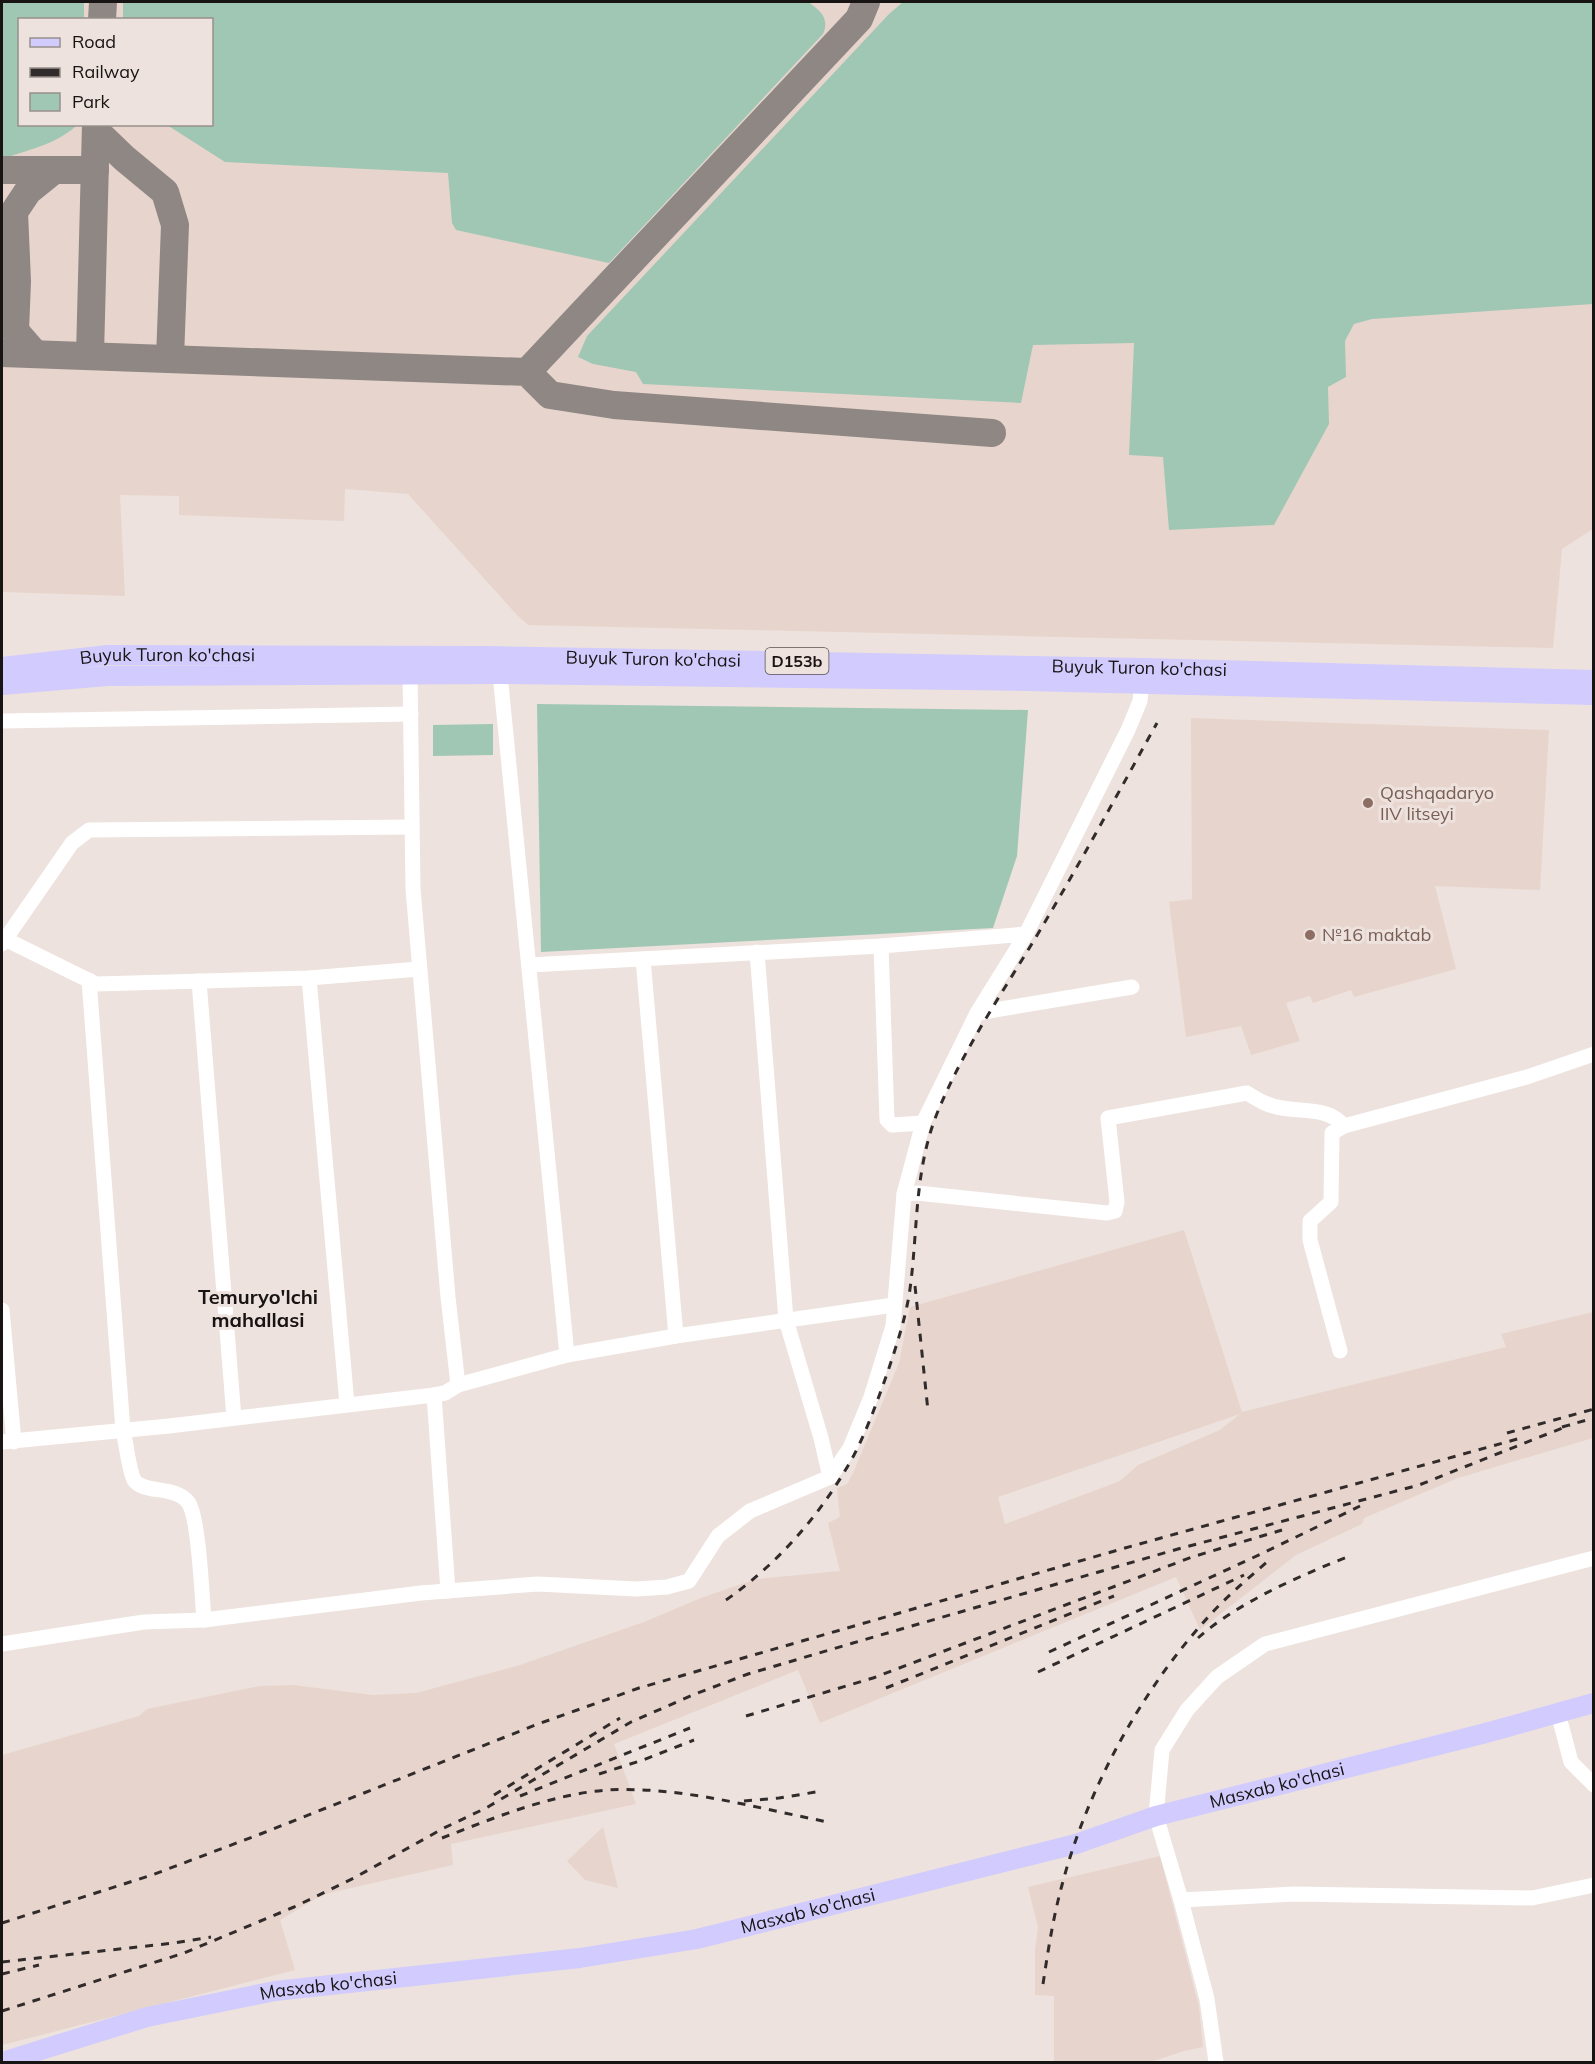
<svg xmlns="http://www.w3.org/2000/svg" width="1595" height="2064" font-family="Mulish,sans-serif">
	<style>
		.built { fill: #e7d5cd; fill-rule: evenodd }
		.green { fill: #a0c7b4 }
		.lines { fill: none; stroke-linecap: round; stroke-linejoin: round }
		.taxiway { stroke: #8f8784; stroke-width: 28 }
		.minor { stroke: #fff; stroke-width: 15 }
		.major { stroke: #d1cbfe; stroke-width: 20 }
		.rail { stroke: #312c2b; stroke-width: 3; stroke-dasharray: 8 8; stroke-linecap: butt }
		.education-dot { fill: #8d6e63; stroke: #ede2dd; stroke-width: 2 }
		.labels { text-anchor: middle; stroke-width: 6; stroke-linejoin: round; paint-order: stroke }
		.shield { fill: #ede2dd; stroke: #585250; stroke-width: 1.5 }
		.shield-label { font-size: 16px; font-weight: bold; fill: #181413 }
		.street-label { font-size: 18px; fill: #181413; stroke: #ede2dd }
		.education-label { font-size: 18px; fill: #785e54; stroke: #ede2dd; text-anchor: start }
		.neighbourhood-label { font-size: 20px; font-weight: bold; fill: #181413; stroke: #ede2dd }
	</style>
	<rect width="100%" height="100%" fill="#ede2dd"/>
	<g class="built">
		<path d="M 2,2 L 1593,2 L 1593,529 L 1562,549 L 1553,648 L 528,625 L 516,614 L 408,494 L 345,489 L 344,521 L 179,515 L 179,496 L 120,495 L 125,596 L 2,592 ZM 20,20 L 212,20 L 212,124 L 20,124 Z"/>
		<polygon points="1191,718 1549,730 1540,890 1435,886 1456,969 1354,997 1351,990 1313,1003 1310,996 1286,1003 1300,1041 1251,1055 1241,1026 1186,1037 1169,902 1192,899"/>
		<path d="M 1184,1230 L 1242,1412 L 1506,1347 L 1501,1334 L 1593,1312 L 1593,1438 L 1458,1478 L 1364,1518 L 1362,1524 L 1296,1555 L 1200,1630 L 1176,1577 L 820,1723 L 798,1670 L 614,1744 L 636,1804 L 451,1844 L 453,1865 L 329,1893 L 315,1899 L 280,1920 L 295,1970 L 2,2045 L 2,1755 L 139,1716 L 147,1709 L 260,1686 L 293,1685 L 373,1695 L 416,1693 L 520,1665 L 644,1622 L 701,1598 L 756,1579 L 840,1571 L 828,1523 L 840,1517 L 837,1488 L 847,1484 L 853,1473 L 899,1363 L 910,1307 ZM 1240,1414 L 1220,1430 L 1138,1465 L 1120,1481 L 1005,1524 L 998,1497 Z"/>
		<polygon points="603,1827 618,1888 585,1880 567,1861"/>
		<polygon points="1160,1856 1199,2007 1203,2047 1184,2051 1151,2062 1054,2062 1054,1996 1035,1995 1035,1950 1038,1927 1028,1887"/>
	</g>
	<g class="green">
		<path d="M 2,2 L 84,2 L 84,19 L 20,20 L 20,124 L 77,125 L 76,126 C 55,145 27,150 2,159 Z"/>
		<path d="M 123,2 L 808,2 C 820,10 830,18 823,34 L 609,263 L 456,230 L 452,223 L 448,173 L 225,162 L 167,125 L 212,124 L 212,20 L 123,19 Z"/>
		<polygon points="903,2 1593,2 1593,304 1372,319 1354,324 1345,341 1346,377 1328,387 1329,424 1274,525 1169,530 1163,457 1129,455 1134,343 1033,345 1021,403 643,384 636,372 593,364 578,357 587,336 889,14"/>
		<polygon points="537,704 1028,710 1017,856 993,928 541,952"/>
		<polygon points="493,724 493,755 433,756 433,725"/>
	</g>
	<g class="lines">
		<g class="taxiway">
			<polyline points="102,20 103,2"/>
			<polyline points="96,131 124,158 165,192 175,225 170,358"/>
			<polyline points="2,170 95,170"/>
			<polyline points="2,353 527,372 550,395 614,405 992,433"/>
			<polyline points="35,354 15,331 17,281 14,212 28,191 54,170"/>
			<polyline points="90,355 96,124"/>
			<polyline points="527,372 859,19 866,2"/>
		</g>
		<g class="minor">
			<polyline points="410,674 413,889 448,1297 458,1385"/>
			<polyline points="500,674 567,1355"/>
			<polyline points="2,721 411,714"/>
			<polyline points="5,939 96,984 309,978 419,969"/>
			<polyline points="2,944 72,843 89,830 411,827"/>
			<polyline points="881,946 887,1120 892,1125 923,1123"/>
			<polyline points="757,952 786,1320 821,1438 830,1477"/>
			<polyline points="643,959 676,1336"/>
			<polyline points="530,965 881,946 1026,934"/>
			<polyline points="309,978 347,1404"/>
			<path d="M 89,980 L 123,1430 C 126,1442 129,1471 134,1480 C 143,1494 174,1485 188,1502 C 199,1516 202,1598 204,1620"/>
			<polyline points="199,981 234,1418"/>
			<polyline points="977,1013 1132,987"/>
			<path d="M 904,1194 L 917,1193 L 1107,1213 L 1115,1211 L 1117,1202 L 1108,1118 L 1247,1093 C 1258,1100 1268,1106 1282,1108 C 1304,1112 1328,1107 1344,1126"/>
			<polyline points="2,1310 14,1442"/>
			<polyline points="1340,1351 1310,1240 1310,1221 1331,1202 1332,1133 1344,1126 1527,1077 1594,1054"/>
			<polyline points="434,1395 448,1591"/>
			<polyline points="2,1442 169,1426 434,1395 445,1393 458,1385 567,1355 676,1336 894,1305"/>
			<polyline points="2,1644 144,1622 204,1620 421,1593 538,1584 636,1589 667,1587 689,1581 718,1536 750,1511 830,1477 850,1448 871,1397 893,1326 904,1194 923,1123 977,1013 1026,934 1128,730 1140,701 1143,674"/>
			<polyline points="1558,1713 1571,1762 1594,1785"/>
			<polyline points="1181,1900 1295,1894 1532,1898 1594,1885"/>
			<polyline points="1216,2062 1207,1999 1181,1900 1156,1816 1162,1750 1187,1710 1217,1677 1265,1644 1594,1558"/>
		</g>
		<g class="major">
			<path id="s1" d="M 2,667 L 108,655 L 487,656 L 1143,668 L 1594,680"/>
			<polyline points="2,685 107,676 500,674 1028,681 1594,695"/>
			<path id="s2" d="M 2,2062 L 147,2017 L 275,1991 L 580,1958 L 697,1939 L 1076,1844 L 1156,1816 L 1482,1734 L 1594,1703"/>
		</g>
		<g class="rail">
			<polyline points="915,1286 928,1411"/>
			<polyline points="1562,1427 1594,1418"/>
			<polyline points="1507,1433 1594,1409"/>
			<path d="M 726,1600 C 779,1563 823,1512 854,1455 C 868,1428 878,1399 888,1371 C 897,1344 906,1317 910,1289 C 918,1230 914,1174 936,1116 C 961,1053 1001,995 1036,937 C 1078,867 1117,795 1157,723"/>
			<path d="M 1198,1638 C 1237,1603 1301,1575 1350,1556"/>
			<polyline points="1049,1652 1261,1554 1360,1506"/>
			<polyline points="1038,1672 1244,1575"/>
			<polyline points="886,1688 1114,1596"/>
			<polyline points="746,1716 873,1678 1192,1557 1282,1530"/>
			<polyline points="599,1774 643,1760 694,1740"/>
			<polyline points="494,1795 620,1718"/>
			<polyline points="520,1796 690,1728"/>
			<polyline points="744,1801 779,1798 822,1791"/>
			<path d="M 442,1838 C 494,1818 551,1794 608,1790 C 681,1786 756,1808 828,1822"/>
			<polyline points="2,1923 152,1875 263,1833 538,1724 639,1688 1125,1548 1521,1438"/>
			<polyline points="2,1962 174,1943 211,1937"/>
			<polyline points="2,1974 39,1965"/>
			<path d="M 1043,1984 C 1048,1951 1053,1918 1062,1885 C 1087,1789 1143,1687 1211,1614 C 1228,1595 1249,1578 1268,1561"/>
			<polyline points="2,2011 184,1953 294,1907 354,1878 444,1828 486,1808 631,1722 695,1694 748,1674 853,1643 1178,1549 1419,1485 1570,1425"/>
		</g>
	</g>
	<g class="education-dot">
		<circle cx="1368" cy="803" r="6"/>
		<circle cx="1310" cy="935" r="6"/>
	</g>
	<g class="labels">
		<rect class="shield" x="765.5" y="648" width="63" height="26" rx="4.5"/>
		<g class="shield-label">
			<text x="797" y="667">D153b</text>
		</g>
		<g class="street-label">
			<text dy="6" stroke="none"><textPath href="#s1" startOffset="166">Buyuk Turon ko'chasi</textPath></text>
			<text dy="6" stroke="none"><textPath href="#s1" startOffset="652">Buyuk Turon ko'chasi</textPath></text>
			<text dy="6" stroke="none"><textPath href="#s1" startOffset="1138">Buyuk Turon ko'chasi</textPath></text>
			<text dy="6" stroke="none"><textPath href="#s2" startOffset="1308">Masxab ko'chasi</textPath></text>
			<text dy="6" stroke="none"><textPath href="#s2" startOffset="822">Masxab ko'chasi</textPath></text>
			<text dy="6" stroke="none"><textPath href="#s2" startOffset="336">Masxab ko'chasi</textPath></text>
		</g>
		<g class="education-label">
			<text x="1380" y="799">Qashqadaryo<tspan x="1380" dy="21">IIV litseyi</tspan></text>
			<text x="1322" y="941">№16 maktab</text>
		</g>
		<g class="neighbourhood-label">
			<text x="258" y="1304">Temuryo'lchi<tspan x="258" dy="23">mahallasi</tspan></text>
		</g>
	</g>
	<rect width="1595" height="2064" fill="none" stroke="#181413" stroke-width="6"/>
	<rect x="18" y="18" width="195" height="108" fill="#ede2dd" stroke="#98908c" stroke-width="1.5"/>
	<rect x="30" y="38" width="30" height="9" fill="#d1cbfe" stroke="#98908c" stroke-width="1.5"/>
	<text x="72" y="48" font-size="18" fill="#181413">Road</text>
	<rect x="30" y="68" width="30" height="9" fill="#312c2b" stroke="#98908c" stroke-width="1.5"/>
	<text x="72" y="78" font-size="18" fill="#181413">Railway</text>
	<rect x="30" y="93" width="30" height="18" fill="#a0c7b4" stroke="#98908c" stroke-width="1.5"/>
	<text x="72" y="108" font-size="18" fill="#181413">Park</text>
</svg>
